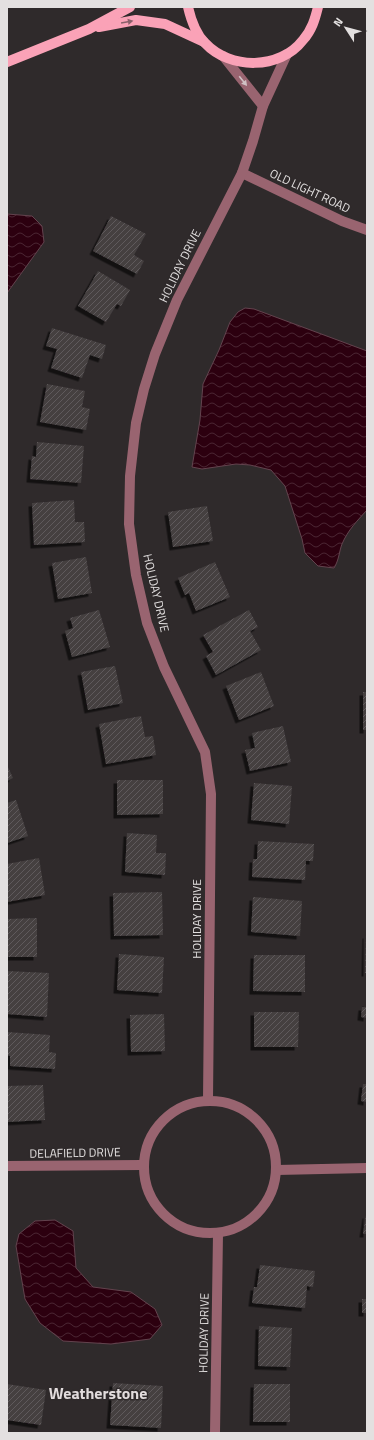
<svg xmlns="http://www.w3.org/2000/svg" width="374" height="1440" font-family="'Titillium Web',sans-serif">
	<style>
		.water { fill: url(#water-waves); stroke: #63434e }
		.building { fill: url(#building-hatch); filter: url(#shadow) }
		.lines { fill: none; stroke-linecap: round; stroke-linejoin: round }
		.minor { stroke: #996470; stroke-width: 10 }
		.major { stroke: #faa2b7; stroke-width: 10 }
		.oneway { fill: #8a606a }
		.oneway2 { fill: #d0c1c4 }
		.labels { text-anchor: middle; stroke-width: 3; stroke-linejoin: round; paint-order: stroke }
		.street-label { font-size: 12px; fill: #e3e0e0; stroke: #2f2a2b }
		.district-label { font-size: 16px; font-weight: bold; fill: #e2dcdd; stroke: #2f2a2b }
	</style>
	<defs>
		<pattern id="water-waves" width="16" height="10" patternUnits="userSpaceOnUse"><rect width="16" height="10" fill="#2c000f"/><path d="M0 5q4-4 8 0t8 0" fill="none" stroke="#4a2532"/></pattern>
		<pattern id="building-hatch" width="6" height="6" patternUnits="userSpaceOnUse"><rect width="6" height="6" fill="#443f40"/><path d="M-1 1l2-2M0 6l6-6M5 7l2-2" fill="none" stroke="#5f5a5b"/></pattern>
		<filter id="shadow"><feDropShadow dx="-3.5" dy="3.5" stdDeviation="0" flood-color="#0009"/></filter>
	</defs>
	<rect width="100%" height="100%" fill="#2f2a2b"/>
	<g class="water">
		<polygon points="7,214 32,216 42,226 44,242 7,293"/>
		<path d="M 245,308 L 254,309 L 367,351 L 367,510 C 357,521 348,530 342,544 C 339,552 339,560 334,568 L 318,566 L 305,553 L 302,539 L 285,486 L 271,470 L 250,465 L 236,464 L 202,469 L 192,467 L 200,420 L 203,384 L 219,350 L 230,322 L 238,312 Z"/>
		<polygon points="55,1220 73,1231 76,1268 93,1287 131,1292 155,1309 162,1325 150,1339 111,1344 63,1341 40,1323 25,1299 16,1246 19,1234 35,1221"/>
	</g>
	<g class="building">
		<polygon points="111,216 146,234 134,255 144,261 137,274 93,251"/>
		<polygon points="98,271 130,290 121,306 117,304 106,322 78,306"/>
		<polygon points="52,328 106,345 102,359 90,355 82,378 51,368 57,349 46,346"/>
		<polygon points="47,384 85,391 82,407 90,409 86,430 40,422"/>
		<polygon points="37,442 84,446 81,483 30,479 32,456 36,457"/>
		<polygon points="74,500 75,522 84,522 85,542 34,545 32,503"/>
		<polygon points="207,506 213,541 173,547 168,512"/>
		<polygon points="86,557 92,593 58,599 52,563"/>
		<polygon points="215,562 230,597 196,611 189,593 185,595 178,578"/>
		<polygon points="99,610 110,647 72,657 65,631 73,628 70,618"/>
		<polygon points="249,610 258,627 250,631 261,650 216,675 206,656 213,652 203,635"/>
		<polygon points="115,666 123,703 88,710 81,672"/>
		<polygon points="261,672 274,706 239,720 226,686"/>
		<rect x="363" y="692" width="4" height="38"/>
		<polygon points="141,716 145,737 153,736 156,755 106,764 99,724"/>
		<polygon points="283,726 291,762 250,771 245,750 255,748 252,733"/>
		<polygon points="7,765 13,778 7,781"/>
		<polygon points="117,780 163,780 163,814 117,815"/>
		<polygon points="254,783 292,786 289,824 251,820"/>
		<polygon points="16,800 28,836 7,843 7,803"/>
		<polygon points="127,833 157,835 156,853 166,853 165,875 125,872"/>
		<polygon points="258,841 314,844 313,861 306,861 305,880 252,877 253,859 257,859"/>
		<polygon points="39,858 45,895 7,902 7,864"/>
		<polygon points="162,892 163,935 114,936 113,893"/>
		<polygon points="253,897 302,901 300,936 251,932"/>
		<polygon points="37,918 37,957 7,957 7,919"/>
		<polygon points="366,935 367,935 367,973 365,973"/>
		<polygon points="119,954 164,957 162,993 117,990"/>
		<polygon points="254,955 305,955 305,992 253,991"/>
		<polygon points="7,971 49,973 47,1017 7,1014"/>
		<polygon points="366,1003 367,1003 367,1018 361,1017 362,1007 366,1007"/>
		<polygon points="254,1012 299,1012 298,1047 254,1047"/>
		<polygon points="164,1014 165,1051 131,1052 130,1015"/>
		<polygon points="7,1032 50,1035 49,1052 56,1053 55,1069 10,1066 10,1056 7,1055"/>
		<polygon points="363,1084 367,1084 367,1102 361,1101"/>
		<polygon points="43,1085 45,1120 7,1122 7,1086"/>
		<polygon points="366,1215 367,1215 367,1234 363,1234"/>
		<polygon points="260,1265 315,1271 313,1287 307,1286 305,1308 252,1303 254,1287 257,1287"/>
		<rect x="362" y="1299" width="5" height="14"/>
		<polygon points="259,1326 292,1328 290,1367 258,1366"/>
		<polygon points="113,1383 163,1386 161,1428 110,1425"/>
		<polygon points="7,1384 46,1390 41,1425 7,1420"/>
		<polygon points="254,1384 290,1384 290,1422 253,1422"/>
	</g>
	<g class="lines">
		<g class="minor">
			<polyline points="223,56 263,106"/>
			<polyline points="242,173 342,221 367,230"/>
			<polyline points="208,1100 211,794 205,752 164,667 147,623 136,575 129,524 130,476 136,423 144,389 155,354 177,300 242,173 253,141 263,106 287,54"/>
			<circle cx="210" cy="1167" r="66"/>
			<polyline points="7,1166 142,1165"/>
			<polyline points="277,1170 367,1168"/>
			<polyline points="215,1433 218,1234"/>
		</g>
		<g class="major">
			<path d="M 188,7 C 191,20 195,33 205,43 C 230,70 280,70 303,40 C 312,30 315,19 318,7"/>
			<polyline points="99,27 136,20 165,24 204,42"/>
			<polyline points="7,62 89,29 130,7"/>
		</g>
	</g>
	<defs><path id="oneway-solid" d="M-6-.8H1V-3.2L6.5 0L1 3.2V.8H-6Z"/></defs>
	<use class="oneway" href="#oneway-solid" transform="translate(127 22) rotate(-10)"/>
	<use class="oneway2" href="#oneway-solid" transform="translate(243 81) rotate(51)"/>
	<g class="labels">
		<g class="street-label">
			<text transform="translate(310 191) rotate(25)" y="4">OLD LIGHT ROAD</text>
			<text transform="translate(180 266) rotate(-64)" y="4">HOLIDAY DRIVE</text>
			<text transform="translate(156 593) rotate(77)" y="4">HOLIDAY DRIVE</text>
			<text transform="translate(197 919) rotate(-90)" y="4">HOLIDAY DRIVE</text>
			<text transform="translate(75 1153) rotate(-1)" y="4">DELAFIELD DRIVE</text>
			<text transform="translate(204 1333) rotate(-89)" y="4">HOLIDAY DRIVE</text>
		</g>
		<g class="district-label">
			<text x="98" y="1399">Weatherstone</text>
		</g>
	</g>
	<rect width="374" height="1440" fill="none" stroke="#e3e0e0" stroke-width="16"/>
	<g transform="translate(346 28) rotate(306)" stroke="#2f2a2b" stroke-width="3" paint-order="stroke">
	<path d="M0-3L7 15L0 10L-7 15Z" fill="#e3e0e0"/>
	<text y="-6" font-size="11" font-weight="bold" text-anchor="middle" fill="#e3e0e0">N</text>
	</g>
</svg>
